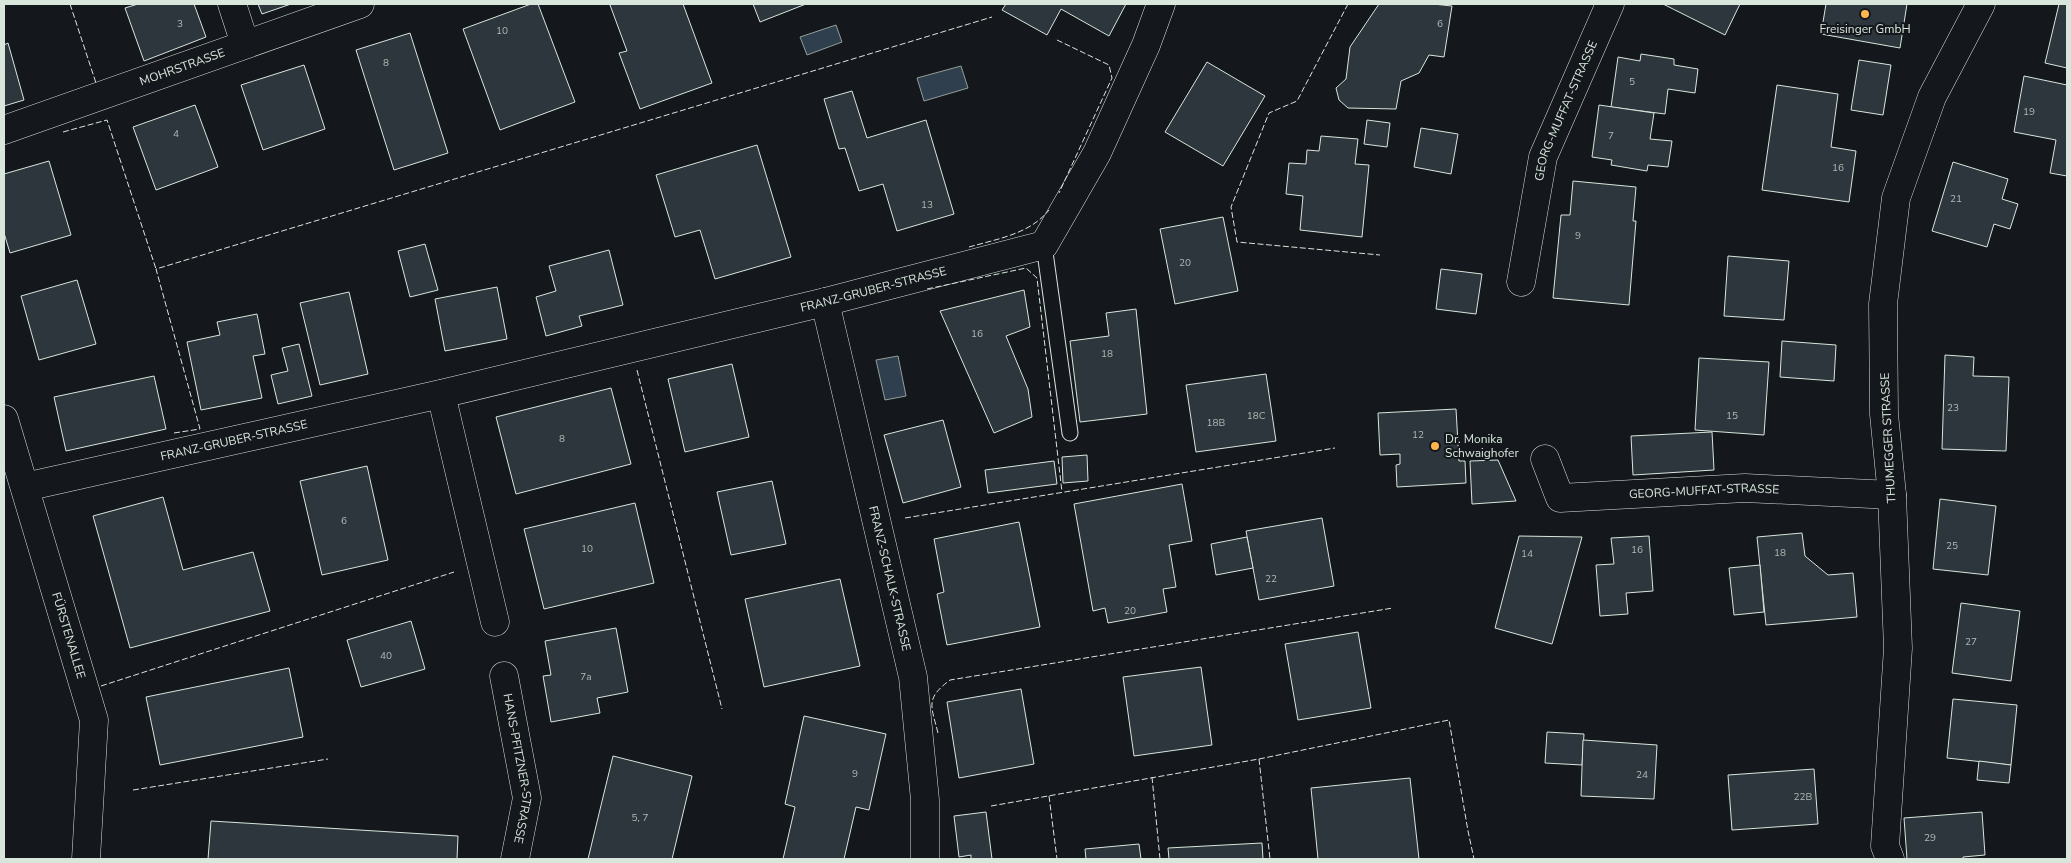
<svg xmlns="http://www.w3.org/2000/svg" width="2071" height="863" font-family="'Nunito Sans',sans-serif">
	<style>
		.water { fill: #2f3f4d; stroke: #939e99 }
		.building { fill: #2c363c; stroke: #d8e6dc }
		.lines { fill: none; stroke-linecap: round; stroke-linejoin: round }
		.lane-casing { stroke: #d8e6dc; stroke-width: 17 }
		.street-casing { stroke: #d8e6dc; stroke-width: 29 }
		.lane { stroke: #14181c; stroke-width: 15 }
		.street { stroke: #14181c; stroke-width: 28 }
		.fence { stroke: #d8e6dc; stroke-width: 1; stroke-dasharray: 6 2.5; stroke-linecap: butt }
		.poi-dot { fill: #ffb74d; stroke: #14181c; stroke-width: 2 }
		.labels { text-anchor: middle; stroke-width: 4; stroke-linejoin: round; paint-order: stroke }
		.number-label { font-size: 10px; fill: #adbab4 }
		.poi-label { font-size: 12px; fill: #d8e6dc; stroke: #14181c }
		.street-label { font-size: 12px; fill: #d8e6dc; stroke: #14181c }
	</style>
	<rect width="100%" height="100%" fill="#14181c"/>
	<g class="water">
		<polygon points="836,25 842,42 807,55 800,37"/>
		<polygon points="961,66 968,88 924,101 917,78"/>
		<polygon points="898,356 906,396 885,400 876,360"/>
	</g>
	<g class="building">
		<polygon points="138,4 194,4 206,37 144,61 125,8"/>
		<polygon points="258,4 291,4 262,14"/>
		<polygon points="531,4 538,4 575,102 500,130 463,29"/>
		<polygon points="612,4 683,4 712,83 640,109 619,53 627,51 610,5"/>
		<polygon points="753,4 806,4 760,22"/>
		<polygon points="1006,4 1126,4 1109,36 1061,9 1047,35 1002,10"/>
		<polygon points="1379,4 1433,4 1452,6 1444,57 1429,55 1419,73 1401,81 1396,109 1348,108 1339,100 1336,88 1346,79 1350,47"/>
		<polygon points="1663,4 1740,4 1725,35"/>
		<polygon points="1826,4 1907,4 1900,48 1821,34"/>
		<polygon points="2059,4 2067,4 2067,68 2045,63"/>
		<polygon points="410,33 448,153 394,170 356,50"/>
		<polygon points="8,43 24,100 4,106 4,45"/>
		<polygon points="1641,54 1674,59 1674,65 1698,69 1695,93 1668,89 1665,114 1611,107 1618,57 1640,61"/>
		<polygon points="1859,60 1891,65 1883,115 1851,110"/>
		<polygon points="1207,62 1265,96 1223,166 1165,132"/>
		<polygon points="304,65 325,129 263,150 241,85"/>
		<polygon points="2024,76 2067,85 2067,176 2050,173 2056,140 2014,132"/>
		<polygon points="1777,85 1838,94 1831,147 1856,151 1849,202 1762,190"/>
		<polygon points="852,91 867,138 926,120 954,214 897,231 883,184 859,191 845,148 839,149 824,99"/>
		<polygon points="195,105 218,167 156,190 133,127"/>
		<polygon points="1599,105 1654,113 1650,139 1672,141 1668,167 1648,165 1647,171 1611,165 1612,160 1592,157"/>
		<polygon points="1367,120 1390,123 1387,147 1364,144"/>
		<polygon points="1421,128 1458,134 1451,174 1414,167"/>
		<polygon points="1321,136 1358,139 1355,164 1369,165 1362,237 1300,230 1303,196 1286,194 1289,163 1306,164 1307,150 1319,151"/>
		<polygon points="757,145 791,257 715,279 700,230 675,237 656,175"/>
		<polygon points="49,161 71,235 10,253 4,233 4,174"/>
		<polygon points="1953,162 2008,179 2002,199 2018,204 2010,229 1994,224 1987,247 1932,231"/>
		<polygon points="1573,181 1636,187 1633,221 1636,221 1629,305 1553,298 1561,215 1570,215"/>
		<polygon points="1223,217 1238,291 1175,304 1160,229"/>
		<polygon points="425,244 438,290 410,297 398,251"/>
		<polygon points="609,250 623,305 579,316 582,326 546,336 536,297 556,291 549,266"/>
		<polygon points="1728,256 1789,261 1784,320 1724,316"/>
		<polygon points="1441,269 1482,274 1476,314 1436,309"/>
		<polygon points="77,280 96,344 39,360 21,296"/>
		<polygon points="497,287 507,339 445,351 435,299"/>
		<polygon points="1024,290 1030,327 1006,336 1028,389 1032,417 994,433 940,311"/>
		<polygon points="349,292 368,374 320,385 300,303"/>
		<polygon points="1136,309 1147,414 1080,422 1070,341 1109,336 1106,313"/>
		<polygon points="257,314 265,354 253,356 262,398 201,410 187,342 220,335 217,322"/>
		<polygon points="1782,341 1836,345 1834,381 1780,377"/>
		<polygon points="299,344 312,396 278,404 271,375 288,371 282,348"/>
		<polygon points="1945,355 1974,357 1973,376 2009,377 2006,451 1942,449"/>
		<polygon points="1699,358 1769,362 1764,435 1695,430"/>
		<polygon points="732,364 749,437 685,452 668,379"/>
		<polygon points="1266,374 1276,441 1196,452 1186,385"/>
		<polygon points="154,376 166,429 66,451 54,397"/>
		<polygon points="611,388 631,464 516,494 496,417"/>
		<polygon points="1456,409 1459,461 1465,461 1466,483 1397,487 1396,465 1400,464 1400,454 1380,455 1378,413"/>
		<polygon points="943,420 961,487 903,503 884,435"/>
		<polygon points="1712,432 1714,470 1633,475 1631,436"/>
		<polygon points="1087,455 1088,481 1063,483 1062,457"/>
		<polygon points="1498,460 1516,501 1472,504 1470,461"/>
		<polygon points="1054,461 1057,484 988,493 985,470"/>
		<polygon points="367,466 388,560 322,575 300,481"/>
		<polygon points="772,481 786,544 731,555 717,492"/>
		<polygon points="1182,484 1192,541 1169,545 1176,587 1163,589 1167,612 1108,623 1105,608 1093,611 1074,504"/>
		<polygon points="163,497 183,570 253,552 270,611 130,648 93,516"/>
		<polygon points="1940,499 1996,506 1988,575 1933,569"/>
		<polygon points="635,503 654,583 544,609 524,529"/>
		<polygon points="1322,518 1334,586 1259,600 1246,531"/>
		<polygon points="1019,522 1040,627 947,645 937,594 944,592 934,539"/>
		<polygon points="1802,533 1805,556 1828,575 1853,573 1857,617 1766,625 1757,537"/>
		<polygon points="1519,536 1582,537 1552,644 1495,628"/>
		<polygon points="1649,536 1653,591 1626,593 1628,614 1600,616 1596,565 1614,564 1611,538"/>
		<polygon points="1247,537 1253,568 1216,575 1211,544"/>
		<polygon points="1760,565 1764,612 1734,615 1729,568"/>
		<polygon points="840,579 860,666 764,687 745,599"/>
		<polygon points="1961,603 2020,611 2011,681 1952,673"/>
		<polygon points="411,621 425,669 361,687 347,640"/>
		<polygon points="616,628 628,692 597,698 600,713 551,722 543,676 551,675 545,641"/>
		<polygon points="1358,632 1371,708 1298,720 1285,644"/>
		<polygon points="1201,667 1212,745 1134,756 1123,677"/>
		<polygon points="289,668 303,737 160,765 146,697"/>
		<polygon points="1021,689 1034,764 959,778 947,702"/>
		<polygon points="1953,699 2017,705 2011,765 1947,758"/>
		<polygon points="804,716 886,734 869,810 856,807 844,859 783,859 795,807 785,804"/>
		<polygon points="1547,732 1584,734 1582,765 1545,763"/>
		<polygon points="1583,740 1657,745 1654,799 1581,796"/>
		<polygon points="613,756 692,776 672,859 588,859"/>
		<polygon points="1979,761 2011,765 2009,783 1977,780"/>
		<polygon points="1814,769 1818,824 1732,830 1728,775"/>
		<polygon points="1410,778 1419,859 1318,859 1311,788"/>
		<polygon points="986,812 992,859 971,859 971,855 959,857 954,816"/>
		<polygon points="1982,812 1985,855 1963,857 1963,859 1907,859 1904,818"/>
		<polygon points="211,821 458,836 457,859 208,859"/>
		<polygon points="1262,843 1263,859 1169,859 1168,848"/>
		<polygon points="1139,844 1141,859 1086,859 1085,849"/>
	</g>
	<g class="lines">
		<defs>
			<polyline id="lane" points="1044,245 1070,433"/>
			<g id="street">
				<polyline points="232,4 245,44"/>
				<path id="s1" d="M 4,130 L 360,4"/>
				<path id="s2" d="M 1521,282 L 1543,157 L 1610,4"/>
				<path id="s3" d="M 825,302 L 913,677 L 925,800 L 925,859"/>
				<polyline points="441,394 495,622"/>
				<path id="s4" d="M 4,419 L 94,720 L 86,859"/>
				<path id="s5" d="M 1545,459 L 1560,498 L 1745,488 L 1892,495"/>
				<path id="s6" d="M 25,487 L 441,394 L 825,302 L 1044,245 L 1097,153 L 1146,45 L 1161,4"/>
				<path id="s7" d="M 504,676 L 527,798 L 515,859"/>
				<polyline points="1890,859 1885,846 1898,648 1892,495 1884,414 1883,304 1896,198 1932,97 1981,4"/>
			</g>
		</defs>
		<use href="#lane" class="lane-casing"/>
		<use href="#street" class="street-casing"/>
		<use href="#lane" class="lane"/>
		<use href="#street" class="street"/>
		<g class="fence">
			<polyline points="70,4 96,83"/>
			<polyline points="1348,4 1297,101 1269,113 1231,207 1237,242 1380,255"/>
			<polyline points="1057,40 1109,65 1112,78 1059,193"/>
			<polyline points="63,132 107,120 156,269"/>
			<path d="M 969,247 C 997,239 1030,234 1049,210"/>
			<polyline points="927,289 1026,268 1037,278 1062,492"/>
			<polyline points="637,370 722,709"/>
			<polyline points="174,433 200,429 156,269 992,17"/>
			<polyline points="905,518 1335,448"/>
			<polyline points="101,686 454,572"/>
			<path d="M 938,733 C 931,705 925,699 950,680 L 1393,608"/>
			<polyline points="1259,759 1270,859"/>
			<polyline points="1152,777 1160,859"/>
			<polyline points="133,790 328,759"/>
			<polyline points="1049,796 1057,859"/>
			<polyline points="991,806 1259,759 1449,720 1468,831 1474,859"/>
		</g>
	</g>
	<g class="poi-dot">
		<circle cx="1865" cy="14" r="5"/>
		<circle cx="1435" cy="446" r="5"/>
	</g>
	<g class="labels">
		<g class="number-label">
			<text x="180" y="27">3</text>
			<text x="1440" y="27">6</text>
			<text x="502" y="34">10</text>
			<text x="386" y="66">8</text>
			<text x="1632" y="85">5</text>
			<text x="2029" y="115">19</text>
			<text x="176" y="137">4</text>
			<text x="1611" y="139">7</text>
			<text x="1838" y="171">16</text>
			<text x="1956" y="202">21</text>
			<text x="927" y="208">13</text>
			<text x="1578" y="239">9</text>
			<text x="1185" y="266">20</text>
			<text x="977" y="337">16</text>
			<text x="1107" y="357">18</text>
			<text x="1953" y="411">23</text>
			<text x="1256" y="419">18C</text>
			<text x="1732" y="419">15</text>
			<text x="1216" y="426">18B</text>
			<text x="1418" y="438">12</text>
			<text x="562" y="442">8</text>
			<text x="344" y="524">6</text>
			<text x="1952" y="549">25</text>
			<text x="587" y="552">10</text>
			<text x="1637" y="553">16</text>
			<text x="1780" y="556">18</text>
			<text x="1527" y="557">14</text>
			<text x="1271" y="582">22</text>
			<text x="1130" y="614">20</text>
			<text x="1971" y="645">27</text>
			<text x="386" y="659">40</text>
			<text x="586" y="680">7a</text>
			<text x="855" y="777">9</text>
			<text x="1642" y="778">24</text>
			<text x="1803" y="800">22B</text>
			<text x="640" y="821">5, 7</text>
			<text x="1930" y="841">29</text>
		</g>
		<g class="poi-label">
			<text x="1865" y="33">Freisinger GmbH</text>
			<text x="1445" y="443" text-anchor="start">Dr. Monika<tspan x="1445" dy="14">Schwaighofer</tspan></text>
		</g>
		<g class="street-label">
			<text dy="4" stroke="none"><textPath href="#s1" startOffset="189">MOHRSTRASSE</textPath></text>
			<text dy="4" stroke="none"><textPath href="#s2" startOffset="178">GEORG-MUFFAT-STRASSE</textPath></text>
			<text dy="4" stroke="none"><textPath href="#s6" startOffset="871">FRANZ-GRUBER-STRASSE</textPath></text>
			<text transform="translate(1888 438) rotate(-93)" y="4">THUMEGGER STRASSE</text>
			<text dy="4" stroke="none"><textPath href="#s6" startOffset="214">FRANZ-GRUBER-STRASSE</textPath></text>
			<text dy="4" stroke="none"><textPath href="#s5" startOffset="186">GEORG-MUFFAT-STRASSE</textPath></text>
			<text dy="4" stroke="none"><textPath href="#s3" startOffset="284">FRANZ-SCHALK-STRASSE</textPath></text>
			<text dy="4" stroke="none"><textPath href="#s4" startOffset="226">FÜRSTENALLEE</textPath></text>
			<text dy="4" stroke="none"><textPath href="#s7" startOffset="94">HANS-PFITZNER-STRASSE</textPath></text>
		</g>
	</g>
	<rect width="2071" height="863" fill="none" stroke="#d8e6dc" stroke-width="10"/>
</svg>
